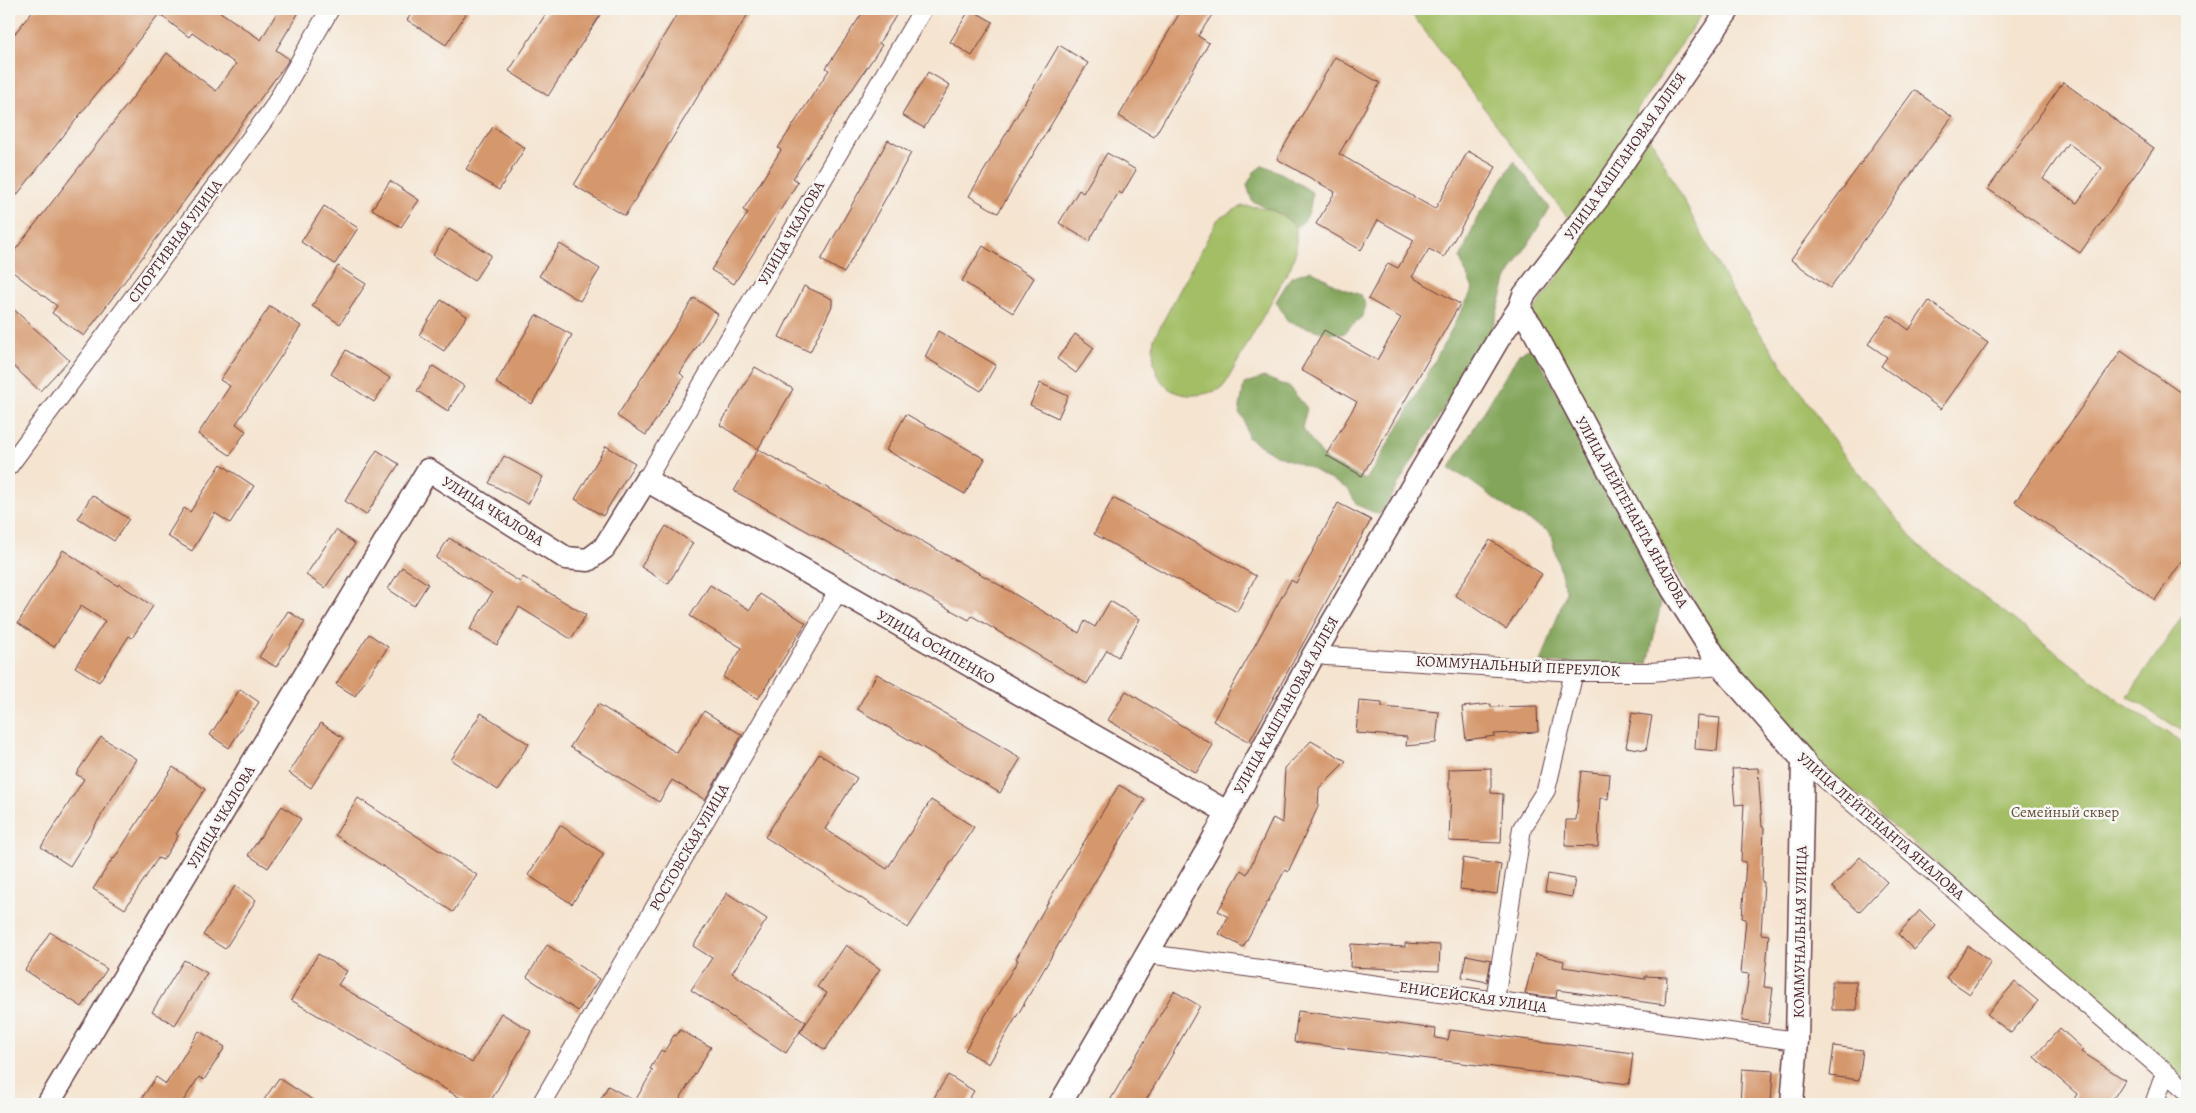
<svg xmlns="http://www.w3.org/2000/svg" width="2196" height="1113" font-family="Alegreya,serif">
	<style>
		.green { fill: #a3be65; stroke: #766e48 }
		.forest { fill: #82a55a; stroke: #666242 }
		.building { fill: #d5976c; fill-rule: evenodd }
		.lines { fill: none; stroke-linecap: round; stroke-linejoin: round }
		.minor-casing { stroke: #643d44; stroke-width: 20 }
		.tertiary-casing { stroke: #643d44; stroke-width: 25 }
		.minor { stroke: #fff; stroke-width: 18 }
		.tertiary { stroke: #fff; stroke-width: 22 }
		.labels { text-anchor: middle; stroke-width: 5; stroke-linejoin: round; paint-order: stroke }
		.street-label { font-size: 15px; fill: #4a1f2b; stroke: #f6f6f2 }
		.park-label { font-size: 15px; fill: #654f3c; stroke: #f6f6f2 }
	</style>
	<rect width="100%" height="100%" fill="#f6f6f2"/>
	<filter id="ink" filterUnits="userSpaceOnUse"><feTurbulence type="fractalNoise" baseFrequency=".02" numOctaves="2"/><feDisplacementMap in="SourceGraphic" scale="10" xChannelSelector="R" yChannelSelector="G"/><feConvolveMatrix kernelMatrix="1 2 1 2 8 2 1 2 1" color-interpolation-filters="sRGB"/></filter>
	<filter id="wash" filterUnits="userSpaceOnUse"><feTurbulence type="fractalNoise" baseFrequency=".0096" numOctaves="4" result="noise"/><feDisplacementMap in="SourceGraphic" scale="20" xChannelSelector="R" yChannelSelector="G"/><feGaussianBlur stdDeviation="1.12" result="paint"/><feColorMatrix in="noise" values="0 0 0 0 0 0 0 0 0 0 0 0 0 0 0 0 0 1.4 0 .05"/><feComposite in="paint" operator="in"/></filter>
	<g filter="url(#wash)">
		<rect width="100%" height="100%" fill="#f5e4d0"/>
		<g class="green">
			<polygon points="1408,9 1697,9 1702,13 1636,111 1734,295 1842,452 1920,547 2119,701 2187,746 2187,1081 1809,753 1712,633 1532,313 1584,239"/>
			<path d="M 1242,206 C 1269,207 1276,209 1296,227 L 1296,251 L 1291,266 L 1223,388 C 1177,407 1148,387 1154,338 L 1218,219 Z"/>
			<polygon points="2187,610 2187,734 2128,696"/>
		</g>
		<g class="forest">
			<polygon points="1514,161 1550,208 1506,280 1494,324 1380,515 1357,505 1348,489 1308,467 1276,455 1248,438 1244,419 1239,413 1244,384 1264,377 1289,387 1307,408 1302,428 1326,460 1366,480 1407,413 1473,289 1460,259 1477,218"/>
			<path d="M 1263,165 L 1283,174 L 1312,192 C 1311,205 1310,220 1296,227 L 1283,215 L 1252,201 L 1247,185 L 1254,172 Z"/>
			<polygon points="1311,270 1341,288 1361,295 1366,306 1361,318 1343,334 1322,332 1288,322 1276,301 1291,277"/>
			<polygon points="1532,347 1664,589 1648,664 1541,663 1566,592 1550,532 1513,512 1466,478 1449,469 1519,354"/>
		</g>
		<g id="blocks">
			<g class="building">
				<polygon points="34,9 216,9 261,40 279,9 301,9 276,50 289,59 286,64 84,336 52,313 57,306 9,269 9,258 167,53 216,91 236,64 192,33 189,37 159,14 9,205 9,41"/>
				<polygon points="415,9 469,9 446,45 407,20"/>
				<polygon points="549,9 604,9 548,96 509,71"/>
				<polygon points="680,9 751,9 625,216 574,185"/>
				<polygon points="865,9 900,9 879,43 882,45 793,178 798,182 734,284 711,270 748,213 743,210 781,150 778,148 829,70 826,68"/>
				<polygon points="970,9 993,22 972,56 950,42"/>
				<polygon points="1182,9 1216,9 1198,36 1209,43 1154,137 1119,116"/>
				<polygon points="1059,45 1088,63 998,213 969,196"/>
				<polygon points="1335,57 1380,83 1339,154 1435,209 1468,151 1496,167 1444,257 1429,249 1412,277 1460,304 1362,476 1326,455 1357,402 1301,370 1324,330 1377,360 1401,318 1368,299 1388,263 1398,268 1414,240 1378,220 1361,250 1316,224 1335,192 1277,159"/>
				<polygon points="928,72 950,85 924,128 902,115"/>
				<path d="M 2063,82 L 2154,148 L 2080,253 L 1988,189 ZM 2068,143 L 2102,168 L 2077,203 L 2043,179 Z"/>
				<polygon points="1914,90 1952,117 1830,288 1791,260"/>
				<polygon points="493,127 525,148 499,190 466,169"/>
				<polygon points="888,140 911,153 844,273 821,260"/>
				<polygon points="1107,153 1136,170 1122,194 1119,192 1089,241 1059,223 1079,190 1083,193"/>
				<polygon points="390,181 419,200 401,227 372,209"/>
				<polygon points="324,206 358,228 335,264 301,242"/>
				<polygon points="449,229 491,255 474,281 433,255"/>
				<polygon points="560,244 600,269 580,301 539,276"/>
				<polygon points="983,246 1034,278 1013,313 962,281"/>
				<polygon points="338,266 366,284 340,324 312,306"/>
				<polygon points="804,286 832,299 832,306 810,352 779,337"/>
				<polygon points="694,298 718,314 680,373 684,377 646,435 617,416"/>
				<polygon points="441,300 467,316 444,351 419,335"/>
				<polygon points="1929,301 1988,343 1941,409 1881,366 1887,357 1868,344 1889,315 1909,330"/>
				<polygon points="9,305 69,360 40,391 9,362"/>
				<polygon points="270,306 301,326 236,424 246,431 230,455 198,434 230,386 220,380"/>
				<polygon points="536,315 572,335 532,404 496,383"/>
				<polygon points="938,331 996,365 981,391 925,357"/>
				<polygon points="1075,334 1094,348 1076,373 1057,359"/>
				<polygon points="346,350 390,378 374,402 331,374"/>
				<polygon points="2121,351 2187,397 2187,554 2155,600 2015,502"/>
				<polygon points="433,366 464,386 448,411 417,391"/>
				<polygon points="755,367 793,389 758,449 720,425"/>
				<polygon points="1040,383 1068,396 1058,418 1030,405"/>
				<polygon points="906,414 985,459 965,494 886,450"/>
				<polygon points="606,446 635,463 603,516 575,499"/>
				<polygon points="758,449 991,580 1079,633 1085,621 1095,627 1110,601 1140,619 1118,657 1107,650 1087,684 972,616 969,620 734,491"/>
				<polygon points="377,450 399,464 366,515 345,501"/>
				<polygon points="504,456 543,477 528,504 489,483"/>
				<polygon points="221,464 254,486 230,523 215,513 192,551 167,536 184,508 190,512"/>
				<polygon points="92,495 129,519 114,541 78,518"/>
				<polygon points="1113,498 1256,576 1237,612 1094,534"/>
				<polygon points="1338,503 1371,520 1249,742 1213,721 1291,580 1296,583"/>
				<polygon points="666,526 693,543 668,584 641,567"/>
				<polygon points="336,530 355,544 325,588 306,575"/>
				<polygon points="449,538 520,582 523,577 586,615 571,639 519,607 497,645 470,629 492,593 436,558"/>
				<polygon points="1490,540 1542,574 1506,629 1455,595"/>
				<polygon points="63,550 118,586 119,584 153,606 132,638 129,636 99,682 75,667 105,621 81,606 54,647 18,623"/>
				<polygon points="402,567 428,584 414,606 388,589"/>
				<polygon points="710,585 750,610 760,594 806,623 758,699 723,677 742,648 690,616"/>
				<polygon points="288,611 305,622 276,667 259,657"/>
				<polygon points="369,634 388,647 355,696 336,684"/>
				<polygon points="877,674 1021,758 1000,793 857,709"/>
				<polygon points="240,689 259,702 229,748 210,735"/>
				<polygon points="1126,691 1213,745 1196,773 1108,720"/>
				<polygon points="1359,701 1382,703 1382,707 1439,712 1436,743 1406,746 1407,737 1356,733"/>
				<polygon points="598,704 677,753 704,711 742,735 705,800 672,780 659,802 570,747"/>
				<polygon points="1491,704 1491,707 1537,706 1538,732 1494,734 1495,736 1466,740 1462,707"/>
				<polygon points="481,713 529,744 498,790 451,760"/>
				<polygon points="1632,713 1652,716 1646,750 1626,747"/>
				<polygon points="1697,716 1720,718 1717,751 1695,749"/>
				<polygon points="321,723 343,738 311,788 289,773"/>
				<polygon points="101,737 136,759 70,866 41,847 84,779 76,774"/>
				<polygon points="1311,741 1346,761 1319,788 1318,807 1288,872 1285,870 1243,947 1219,934 1228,917 1218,911 1241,870 1247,874 1273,818 1282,823 1285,768"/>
				<polygon points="819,754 857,778 825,829 887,869 931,800 974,827 908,928 765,837"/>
				<polygon points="173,767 205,789 176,834 178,836 163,860 158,858 125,909 93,889 113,858 114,859"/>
				<polygon points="1491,768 1491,793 1503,794 1501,843 1449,841 1451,789 1449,789 1449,769"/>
				<polygon points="1758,768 1762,827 1764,827 1762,882 1764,882 1761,934 1769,935 1764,987 1773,988 1768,1024 1742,1021 1749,974 1741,973 1746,919 1742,918 1746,862 1741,861 1744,804 1735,805 1732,769"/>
				<polygon points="1581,771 1610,774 1608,799 1600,798 1598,847 1565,846 1566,820 1576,820"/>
				<polygon points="1119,785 1145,800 1097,878 989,1064 965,1050 1018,960 1016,959 1060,881"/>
				<polygon points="358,798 477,875 453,912 335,835"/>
				<polygon points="282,806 301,819 268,868 248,855"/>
				<polygon points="560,825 604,854 572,904 528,875"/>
				<polygon points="1860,857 1887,882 1859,912 1832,887"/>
				<polygon points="1463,858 1501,865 1497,894 1460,889"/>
				<polygon points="1548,874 1575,879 1572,897 1545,892"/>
				<polygon points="235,886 256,900 225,949 203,935"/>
				<polygon points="727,893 767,919 732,973 806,1022 786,1053 691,990 712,958 693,946"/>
				<polygon points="1920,910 1936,926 1914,950 1898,934"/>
				<polygon points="50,932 107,969 82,1007 25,970"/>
				<polygon points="1405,943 1440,945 1439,971 1350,967 1351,944 1405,947"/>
				<polygon points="547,945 599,979 578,1011 527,977"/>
				<polygon points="846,945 880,969 825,1050 800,1032 827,993 817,987"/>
				<polygon points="1968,946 1991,962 1970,994 1946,978"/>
				<polygon points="318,954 347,971 338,985 472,1063 501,1013 531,1031 489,1104 471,1104 291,1000"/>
				<polygon points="1535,954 1564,961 1563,967 1645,979 1645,976 1667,977 1665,1005 1557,990 1556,998 1525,994"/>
				<polygon points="1466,955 1491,960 1487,982 1462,977"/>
				<polygon points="184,960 207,973 175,1025 152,1012"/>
				<polygon points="1832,981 1856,981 1857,1010 1832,1010"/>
				<polygon points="2015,982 2038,1001 2011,1033 1987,1014"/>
				<polygon points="1174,991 1200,1006 1144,1104 1108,1104"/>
				<polygon points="1298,1011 1436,1029 1435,1038 1448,1040 1450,1030 1633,1053 1629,1084 1294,1042"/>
				<polygon points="2060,1028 2084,1050 2082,1052 2125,1080 2110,1104 2082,1104 2074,1099 2077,1094 2034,1057"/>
				<polygon points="680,1030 711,1047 677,1104 598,1104 608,1086 635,1101 653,1070 650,1069 661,1050 664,1052 674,1035 676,1036"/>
				<polygon points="199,1031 225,1047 204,1080 199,1077 181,1104 138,1104 156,1077 166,1084"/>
				<polygon points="1834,1046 1863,1050 1859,1080 1830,1076"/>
				<polygon points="1742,1069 1773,1071 1771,1104 1740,1104"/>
				<polygon points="948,1075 974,1091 966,1104 930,1104"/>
				<polygon points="279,1078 319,1104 261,1104"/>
			</g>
		</g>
	</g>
	<g filter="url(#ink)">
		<use href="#blocks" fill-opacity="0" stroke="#643d44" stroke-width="1"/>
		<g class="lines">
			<defs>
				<g id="minor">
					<polyline points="9,466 273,108 330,9"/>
					<polyline points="646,480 923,9"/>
					<polyline points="1314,654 1327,656 1574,672 1651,672 1721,666"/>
					<polyline points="1803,760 2187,1091"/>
					<polyline points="1148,954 1797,1041"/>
					<polyline points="1495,1000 1522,828 1546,790 1574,672"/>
					<polyline points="541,1104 838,591"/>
					<polyline points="2154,1104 2165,1073"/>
				</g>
				<g id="tertiary">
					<polyline points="1519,309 1531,325 1673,590 1721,666 1803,760 1797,1041 1792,1104"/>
					<polyline points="48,1104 428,470 566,558 588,560 604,548 646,480 1227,812"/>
					<polyline points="1060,1104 1209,847 1314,654 1499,338 1519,309 1524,295 1599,197 1729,9"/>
				</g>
			</defs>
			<use href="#minor" class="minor-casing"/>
			<use href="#tertiary" class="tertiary-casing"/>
			<use href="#minor" class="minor"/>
			<use href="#tertiary" class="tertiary"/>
		</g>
	</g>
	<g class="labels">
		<g class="street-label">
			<text transform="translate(1625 156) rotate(-55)" y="5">УЛИЦА КАШТАНОВАЯ АЛЛЕЯ</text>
			<text transform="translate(791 233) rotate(-60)" y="5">УЛИЦА ЧКАЛОВА</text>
			<text transform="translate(175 241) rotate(-54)" y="5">СПОРТИВНАЯ УЛИЦА</text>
			<text transform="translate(493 511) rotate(32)" y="5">УЛИЦА ЧКАЛОВА</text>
			<text transform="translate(1632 512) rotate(61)" y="5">УЛИЦА ЛЕЙТЕНАНТА ЯНАЛОВА</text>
			<text transform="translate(936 647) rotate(30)" y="5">УЛИЦА ОСИПЕНКО</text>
			<text transform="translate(1518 666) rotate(3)" y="5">КОММУНАЛЬНЫЙ ПЕРЕУЛОК</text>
			<text transform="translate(1286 705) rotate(-61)" y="5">УЛИЦА КАШТАНОВАЯ АЛЛЕЯ</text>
			<text transform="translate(221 817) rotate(-59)" y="5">УЛИЦА ЧКАЛОВА</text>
			<text transform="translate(1881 826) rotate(41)" y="5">УЛИЦА ЛЕЙТЕНАНТА ЯНАЛОВА</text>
			<text transform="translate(689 847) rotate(-60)" y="5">РОСТОВСКАЯ УЛИЦА</text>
			<text transform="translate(1800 932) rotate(-89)" y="5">КОММУНАЛЬНАЯ УЛИЦА</text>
			<text transform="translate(1473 997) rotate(8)" y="5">ЕНИСЕЙСКАЯ УЛИЦА</text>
		</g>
		<g class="park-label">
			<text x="2065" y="817">Семейный сквер</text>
		</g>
	</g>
	<rect width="2196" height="1113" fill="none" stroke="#f6f6f2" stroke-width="30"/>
</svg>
